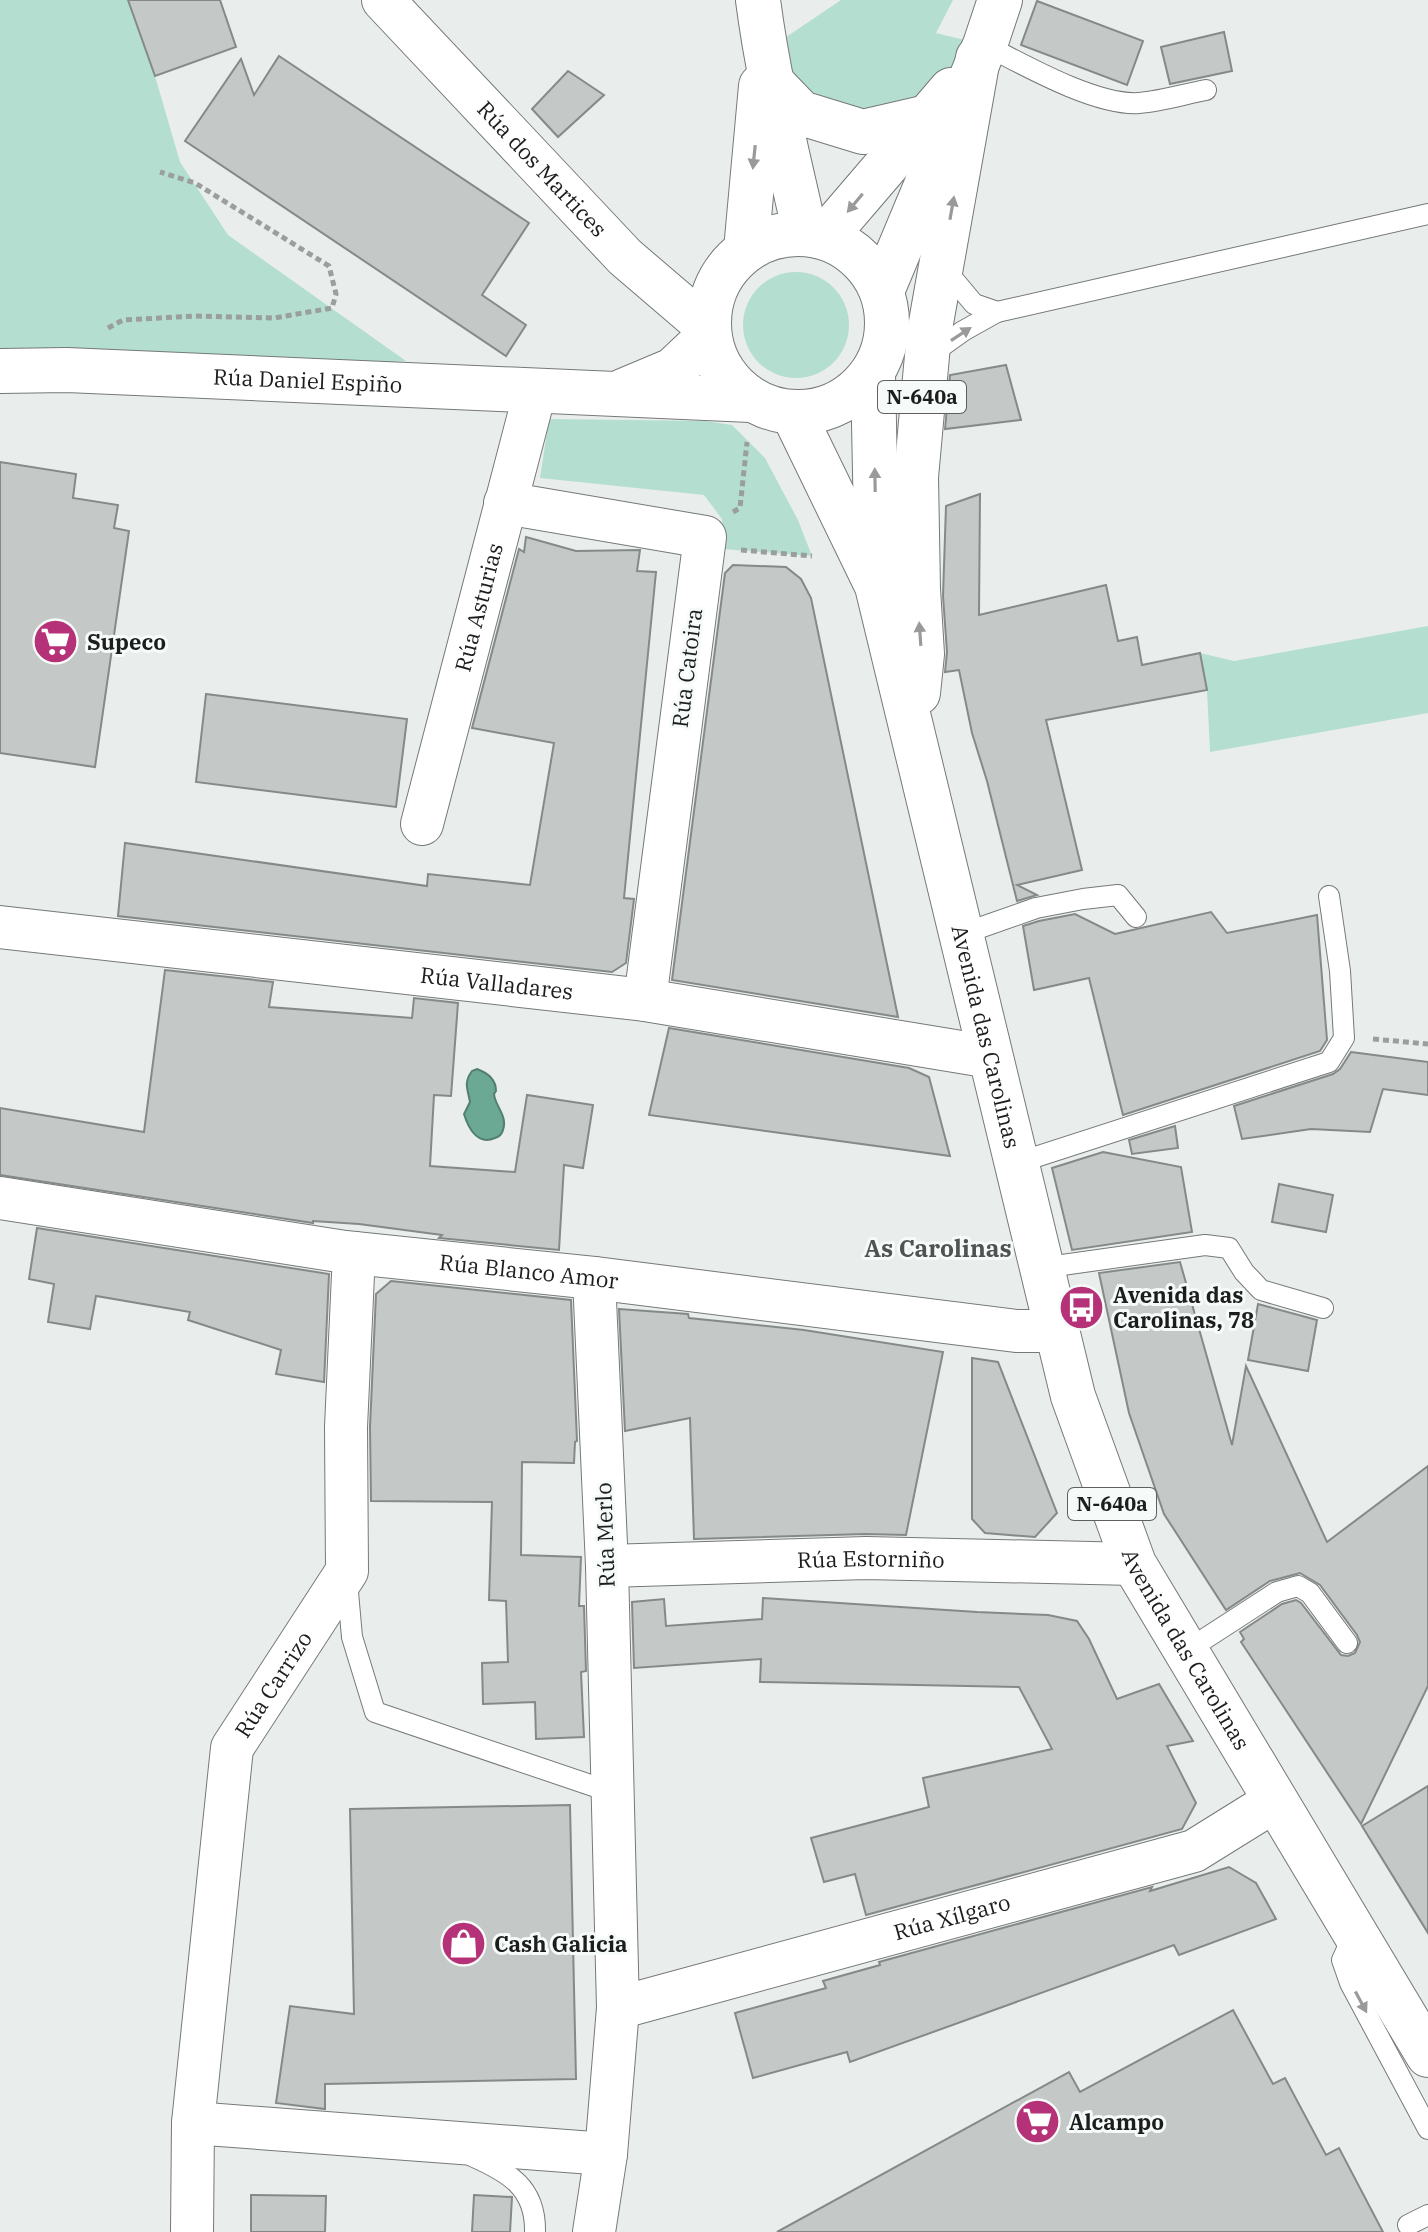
<svg xmlns="http://www.w3.org/2000/svg" width="1428" height="2232" font-family="'IBM Plex Serif',serif">
	<style>
		.green { fill: #b4dfd0 }
		.water { fill: #6ba995; stroke: #537f71; stroke-width: 2 }
		.building { fill: #c4c8c7; stroke: #858a88; stroke-width: 2 }
		.lines { fill: none; stroke-linecap: round; stroke-linejoin: round }
		.lane-casing { stroke: #757977; stroke-width: 22 }
		.street-casing { stroke: #757977; stroke-width: 44 }
		.secondary-casing { stroke: #757977; stroke-width: 46 }
		.primary-casing { stroke: #757977; stroke-width: 46 }
		.path { stroke: #9a9e9d; stroke-width: 5; stroke-dasharray: 6 4; stroke-linecap: butt }
		.lane { stroke: #fff; stroke-width: 20 }
		.street { stroke: #fff; stroke-width: 42 }
		.secondary { stroke: #fff; stroke-width: 44 }
		.primary { stroke: #fff; stroke-width: 44 }
		.oneway { fill: #999a99 }
		.labels { text-anchor: middle; stroke-width: 6; stroke-linejoin: round; paint-order: stroke }
		.shield { fill: #f6fbf9; stroke: #5d605f; stroke-width: 2 }
		.shield-label { font-size: 20px; font-weight: bold; fill: #1c1e1d }
		.street-label { font-size: 22px; fill: #1c1e1d; stroke: #f6fbf9 }
		.poi-label { font-size: 22px; font-weight: bold; fill: #1c1e1d; stroke: #f6fbf9; text-anchor: start }
		.neighbourhood-label { font-size: 24px; font-weight: bold; fill: #4f5351; stroke: #f6fbf9 }
	</style>
	<rect width="100%" height="100%" fill="#e9eeec"/>
	<g class="green">
		<polygon points="0,0 128,0 155,76 180,162 228,235 406,361 193,376 0,371"/>
		<polygon points="841,0 953,0 936,33 985,45 928,117 801,113 764,52"/>
		<circle cx="796" cy="325" r="53"/>
		<polygon points="549,419 705,421 732,425 765,458 798,520 812,556 723,549 722,519 704,495 540,478"/>
		<polygon points="1428,626 1428,713 1210,752 1207,690 1200,653 1234,661"/>
	</g>
	<path class="water" d="M 477,1069 C 488,1073 496,1080 496,1091 L 494,1094 C 495,1106 508,1116 503,1130 C 502,1134 499,1137 495,1138 C 477,1146 468,1127 464,1114 L 470,1102 C 468,1090 463,1083 472,1071 Z"/>
	<g class="building">
		<polygon points="128,0 220,0 236,47 155,76"/>
		<polygon points="1037,1 1143,41 1127,85 1021,45"/>
		<polygon points="1224,32 1232,71 1170,84 1161,47"/>
		<polygon points="279,56 529,223 482,295 526,325 506,356 185,141 241,59 254,95"/>
		<polygon points="568,71 604,95 558,137 532,109"/>
		<polygon points="1006,365 1021,420 945,429 950,375"/>
		<polygon points="0,462 76,474 73,498 118,505 114,528 129,531 95,767 0,753"/>
		<polygon points="980,494 979,615 1106,585 1118,641 1137,637 1142,665 1200,653 1207,690 1046,720 1082,870 1017,885 1037,895 1017,901 987,781 972,733 959,670 945,672 947,652 943,596 946,506"/>
		<polygon points="526,537 576,551 640,550 637,571 656,572 624,898 634,899 626,963 612,972 118,916 125,843 427,886 428,874 530,885 554,743 472,728 519,549 524,552"/>
		<polygon points="733,565 786,567 801,579 811,598 898,1017 672,980 725,573"/>
		<polygon points="206,694 407,719 396,807 196,782"/>
		<polygon points="1211,912 1227,933 1317,915 1327,1040 1320,1051 1123,1115 1089,978 1034,990 1023,926 1039,921 1075,914 1115,934"/>
		<polygon points="165,970 273,982 269,1007 412,1018 414,998 458,1003 451,1096 434,1095 430,1166 515,1172 527,1095 593,1105 583,1168 564,1165 559,1250 439,1238 442,1235 359,1224 313,1221 313,1223 0,1175 0,1108 144,1132"/>
		<polygon points="669,1028 909,1068 929,1077 950,1156 649,1115"/>
		<polygon points="1351,1052 1428,1062 1428,1095 1383,1089 1370,1132 1311,1129 1242,1139 1234,1106 1333,1074 1340,1069"/>
		<polygon points="1175,1126 1178,1148 1132,1154 1129,1140"/>
		<polygon points="1103,1152 1181,1167 1192,1232 1072,1250 1052,1168"/>
		<polygon points="1279,1184 1333,1195 1326,1232 1272,1222"/>
		<polygon points="37,1228 329,1274 324,1382 276,1374 281,1350 188,1320 190,1312 96,1296 90,1329 48,1322 54,1284 29,1279"/>
		<polygon points="1180,1262 1232,1445 1246,1366 1327,1542 1428,1466 1428,1686 1361,1824 1241,1642 1244,1639 1240,1632 1282,1604 1296,1600 1301,1603 1341,1655 1348,1656 1355,1653 1360,1642 1357,1635 1320,1585 1300,1573 1270,1581 1226,1610 1164,1514 1129,1413 1099,1273"/>
		<polygon points="391,1281 571,1300 577,1441 575,1442 574,1463 522,1462 521,1555 581,1557 579,1606 584,1606 586,1671 581,1672 584,1737 536,1739 535,1702 483,1704 482,1663 508,1662 506,1601 489,1600 492,1502 371,1501 370,1427 376,1294"/>
		<polygon points="1258,1304 1317,1320 1308,1371 1248,1360"/>
		<polygon points="619,1309 688,1314 689,1318 804,1330 943,1352 906,1535 865,1534 694,1539 690,1418 625,1431"/>
		<polygon points="972,1358 998,1362 1057,1513 1035,1537 985,1533 972,1519"/>
		<polygon points="763,1598 977,1612 1048,1615 1077,1621 1089,1639 1117,1699 1159,1684 1193,1741 1167,1746 1196,1803 1182,1829 866,1915 855,1874 824,1882 811,1838 929,1807 923,1778 1052,1749 1019,1687 760,1682 761,1659 634,1668 632,1602 664,1599 666,1626 762,1619"/>
		<polygon points="1428,1786 1428,1933 1362,1826"/>
		<polygon points="570,1805 576,2079 325,2084 325,2109 276,2103 290,2006 354,2014 350,1809"/>
		<polygon points="1229,1867 1256,1883 1276,1919 1179,1955 1174,1945 850,2062 847,2052 753,2078 735,2013 826,1988 823,1981 880,1965 879,1962 1152,1887 1150,1891"/>
		<polygon points="1233,2010 1273,2084 1285,2078 1326,2155 1339,2148 1383,2232 777,2232 1069,2072 1080,2092"/>
		<polygon points="251,2195 326,2196 325,2232 251,2232"/>
		<polygon points="474,2195 512,2197 510,2232 472,2232"/>
	</g>
	<g class="lines">
		<defs>
			<g id="lane">
				<path d="M 985,45 C 1024,65 1096,106 1139,103 C 1162,101 1185,94 1206,90"/>
				<polyline points="943,267 974,304 997,312"/>
				<polyline points="928,356 963,331 997,312 1428,214"/>
				<polyline points="962,934 1036,908 1083,899 1118,895 1136,917"/>
				<polyline points="1017,1163 1329,1062 1344,1038 1340,971 1329,896"/>
				<polyline points="1041,1268 1205,1245 1229,1248 1244,1272 1261,1290 1323,1308"/>
				<polyline points="347,1581 352,1637 375,1712 611,1792"/>
				<polyline points="1186,1651 1277,1592 1298,1586 1310,1593 1347,1643"/>
				<polyline points="1354,1934 1342,1960 1350,1983 1428,2129"/>
				<path d="M 472,2156 C 508,2172 536,2187 535,2232"/>
				<polyline points="1408,2225 1428,2215"/>
			</g>
			<g id="street">
				<path id="s1" d="M 383,0 L 625,257 L 708,328"/>
				<polyline points="505,503 705,537 645,1000"/>
				<path id="s2" d="M 422,824 L 535,392"/>
				<path id="s3" d="M 0,927 L 645,1000 L 991,1057"/>
				<path id="s4" d="M 0,1198 L 345,1252 L 594,1278 L 1016,1331 L 1058,1331"/>
				<path id="s5" d="M 607,1566 L 866,1558 L 1134,1564"/>
				<path id="s6" d="M 618,2008 L 1194,1851 L 1276,1800"/>
				<polyline points="193,2123 606,2154"/>
				<path id="s7" d="M 192,2232 L 193,2123 L 232,1748 L 347,1571 L 346,1427 L 354,1253"/>
				<polyline points="594,2232 606,2154 618,2008 607,1566 594,1278"/>
			</g>
			<g id="secondary">
				<path d="M 758,0 C 768,78 788,156 805,233"/>
				<polyline points="746,250 761,86"/>
				<path id="s8" d="M 0,371 L 67,370 L 751,400"/>
				<polyline points="623,391 673,370 709,336"/>
			</g>
			<g id="primary">
				<polyline points="774,85 801,113 863,132 928,117"/>
				<circle cx="798" cy="323" r="89"/>
				<polyline points="825,237 951,90"/>
				<polyline points="882,291 985,45 1000,0"/>
				<polyline points="873,374 877,571"/>
				<path id="s9" d="M 793,413 L 877,586 L 1073,1396 L 1134,1564 L 1428,2055"/>
				<polyline points="918,693 922,654 918,589 916,477 929,334 978,58"/>
			</g>
		</defs>
		<use href="#lane" class="lane-casing"/>
		<use href="#street" class="street-casing"/>
		<use href="#secondary" class="secondary-casing"/>
		<use href="#primary" class="primary-casing"/>
		<g class="path">
			<polyline points="108,328 123,320 195,316 274,318 332,308 336,294 329,266 195,183 160,172"/>
			<polyline points="733,512 740,508 747,442"/>
			<polyline points="741,550 812,556"/>
			<polyline points="1373,1039 1428,1044"/>
		</g>
		<use href="#lane" class="lane"/>
		<use href="#street" class="street"/>
		<use href="#secondary" class="secondary"/>
		<use href="#primary" class="primary"/>
	</g>
	<defs><path id="oneway-solid" d="M-6-.8H1V-3.2L6.5 0L1 3.2V.8H-6Z" transform="scale(2)"/></defs>
	<g class="oneway">
		<use href="#oneway-solid" transform="translate(754 157) rotate(96)"/>
		<use href="#oneway-solid" transform="translate(855 203) rotate(130)"/>
		<use href="#oneway-solid" transform="translate(952 208) rotate(-80)"/>
		<use href="#oneway-solid" transform="translate(961 334) rotate(-33)"/>
		<use href="#oneway-solid" transform="translate(875 480) rotate(-91)"/>
		<use href="#oneway-solid" transform="translate(920 634) rotate(-94)"/>
		<use href="#oneway-solid" transform="translate(1361 2002) rotate(62)"/>
	</g>
	<defs>
		<symbol id="supermarket-disc" viewBox="-11 -11 22 22"><circle r="9.5" fill="#b63278" stroke="#f6fbf9"/><path d="M-6-5.5h2.5l.6 2H6L4.5 2H-2.5L-4.4-4H-6ZM-1.5 3.2a1.3 1.3 0 1 0 .1 0ZM3 3.2a1.3 1.3 0 1 0 .1 0Z" fill="#fff"/></symbol>
		<symbol id="bus-disc" viewBox="-11 -11 22 22"><circle r="9.5" fill="#b63278" stroke="#f6fbf9"/><path d="M-5-6H5V4H4V6H2V4H-2V6H-4V4H-5ZM-3.5-4V0h7V-4ZM-3.5 1.2v1.5H-2V1.2ZM2 1.2v1.5H3.5V1.2Z" fill="#fff"/></symbol>
		<symbol id="shop-disc" viewBox="-11 -11 22 22"><circle r="9.5" fill="#b63278" stroke="#f6fbf9"/><path d="M-5-2.5h2.3a2.7 3.5 0 0 1 5.4 0H5L5.5 6h-11ZM-1.5-2.5h3a1.5 2.3 0 0 0-3 0Z" fill="#fff"/></symbol>
	</defs>
	<g fill-rule="evenodd">
		<use href="#supermarket-disc" x="30" y="616" width="51" height="51"/>
		<use href="#bus-disc" x="1056" y="1282" width="51" height="51"/>
		<use href="#shop-disc" x="438" y="1918" width="51" height="51"/>
		<use href="#supermarket-disc" x="1012" y="2096" width="51" height="51"/>
	</g>
	<g class="labels">
		<g class="shield">
			<rect x="878" y="381" width="88" height="32" rx="6"/>
			<rect x="1068" y="1488" width="88" height="32" rx="6"/>
		</g>
		<g class="shield-label">
			<text x="922" y="404">N-640a</text>
			<text x="1112" y="1511">N-640a</text>
		</g>
		<g class="street-label">
			<text dy="8" stroke="none"><textPath href="#s1" startOffset="232">Rúa dos Martices</textPath></text>
			<text dy="8" stroke="none"><textPath href="#s8" startOffset="308">Rúa Daniel Espiño</textPath></text>
			<text dy="8" stroke="none"><textPath href="#s2" startOffset="224">Rúa Asturias</textPath></text>
			<text transform="translate(687 668) rotate(-83)" y="8">Rúa Catoira</text>
			<text dy="8" stroke="none"><textPath href="#s3" startOffset="500">Rúa Valladares</textPath></text>
			<text dy="8" stroke="none"><textPath href="#s9" startOffset="656">Avenida das Carolinas</textPath></text>
			<text dy="8" stroke="none"><textPath href="#s4" startOffset="534">Rúa Blanco Amor</textPath></text>
			<text transform="translate(605 1535) rotate(-92)" y="8">Rúa Merlo</text>
			<text dy="8" stroke="none"><textPath href="#s5" startOffset="264">Rúa Estorniño</textPath></text>
			<text dy="8" stroke="none"><textPath href="#s9" startOffset="1304">Avenida das Carolinas</textPath></text>
			<text dy="8" stroke="none"><textPath href="#s7" startOffset="562">Rúa Carrizo</textPath></text>
			<text dy="8" stroke="none"><textPath href="#s6" startOffset="346">Rúa Xílgaro</textPath></text>
		</g>
		<g class="poi-label">
			<text x="87" y="650">Supeco</text>
			<text x="1113" y="1303">Avenida das<tspan x="1113" dy="25">Carolinas, 78</tspan></text>
			<text x="494" y="1952">Cash Galicia</text>
			<text x="1069" y="2130">Alcampo</text>
		</g>
		<g class="neighbourhood-label">
			<text x="938" y="1257">As Carolinas</text>
		</g>
	</g>
</svg>
